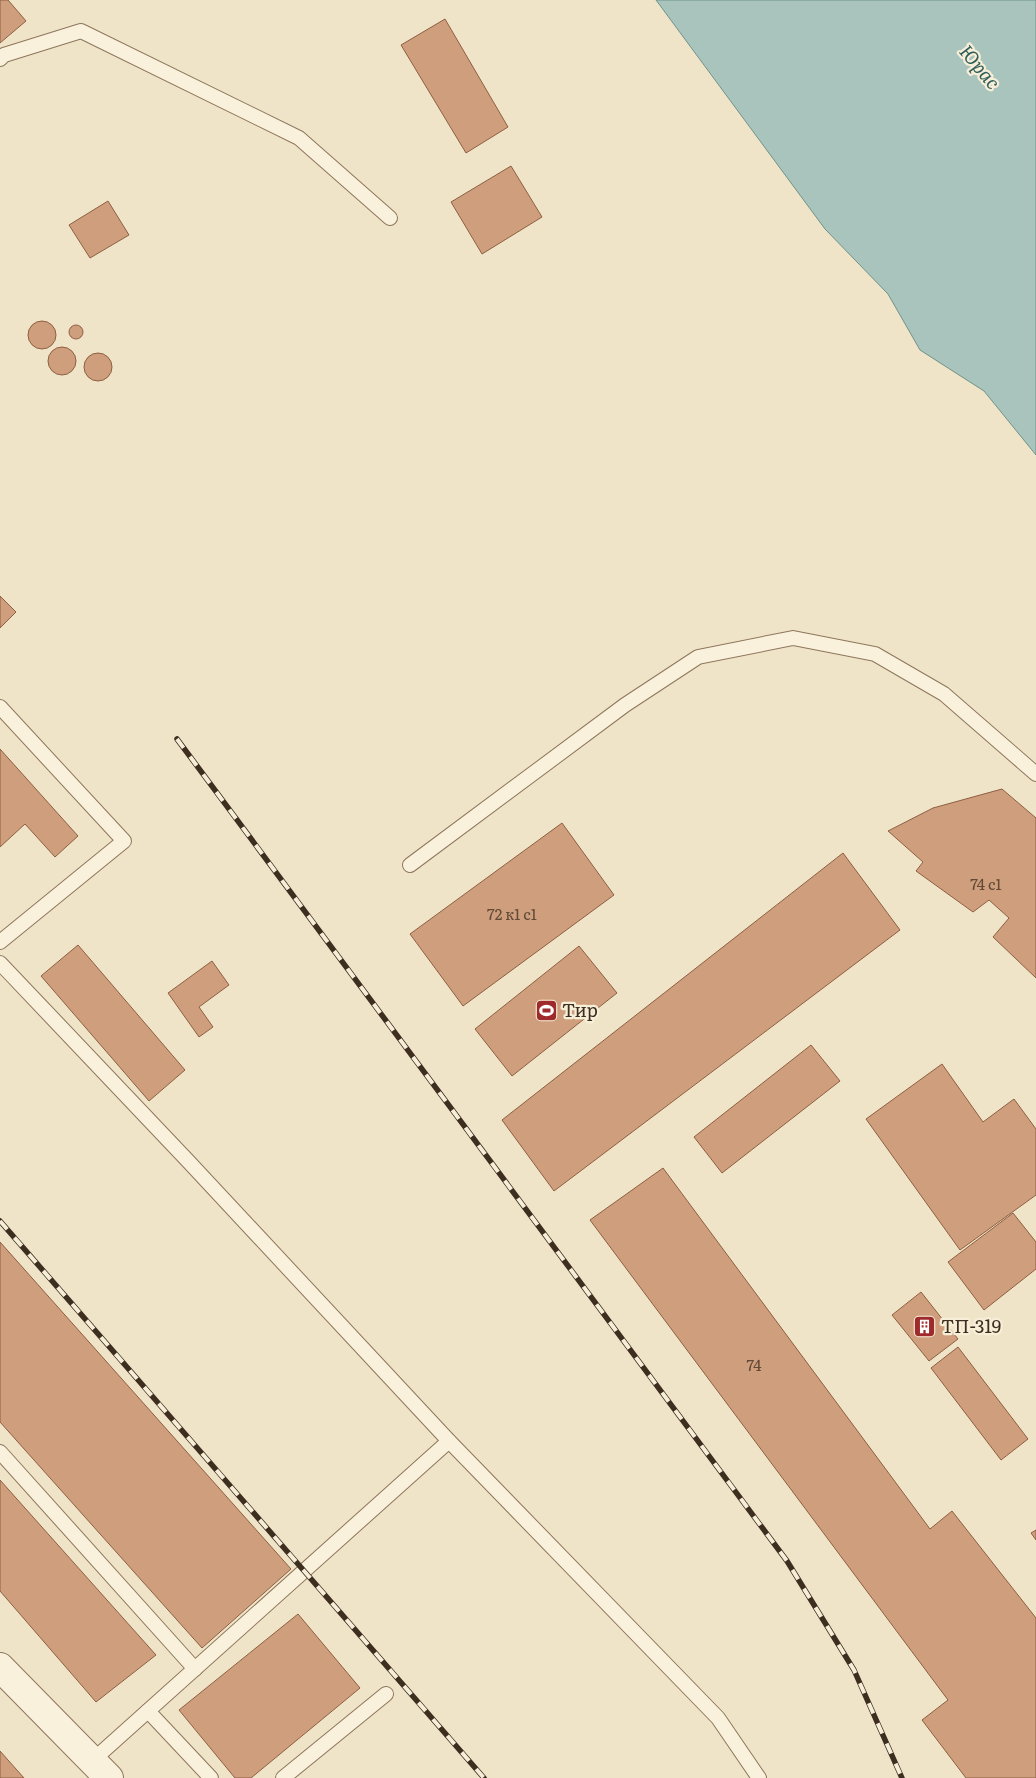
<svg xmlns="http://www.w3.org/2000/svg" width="1036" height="1778" font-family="Literata,serif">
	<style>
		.water { fill: #a9c4bc; stroke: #6f938a }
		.building { fill: #cf9f7d; stroke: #8d5f41 }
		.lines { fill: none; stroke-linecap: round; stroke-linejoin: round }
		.service-casing { stroke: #8d765c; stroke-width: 16 }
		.minor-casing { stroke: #8d765c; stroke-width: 30 }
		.service { stroke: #faf1dc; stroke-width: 14 }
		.minor { stroke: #faf1dc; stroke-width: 28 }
		.rail-casing { stroke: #3d2e20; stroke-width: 5.5 }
		.rail { stroke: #f7eed8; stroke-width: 4; stroke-dasharray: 11; stroke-linecap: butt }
		.labels { text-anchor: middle; stroke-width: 4.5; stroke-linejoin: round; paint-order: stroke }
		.number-label { font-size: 15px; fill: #624a37 }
		.poi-label { font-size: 18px; fill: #3d2e20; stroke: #f7eed8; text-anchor: start }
		.water-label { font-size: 19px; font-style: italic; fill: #2f5d5a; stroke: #f7eed8 }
	</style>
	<rect width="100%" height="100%" fill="#f0e4c8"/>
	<polygon class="water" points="656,0 1036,0 1036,455 984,391 920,350 888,294 825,229"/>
	<g class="building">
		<polygon points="0,0 8,0 26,21 0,43"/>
		<polygon points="445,19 508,127 466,153 401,45"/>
		<polygon points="511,166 542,217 482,254 451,202"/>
		<polygon points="108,201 129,235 90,258 69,225"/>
		<circle cx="42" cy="335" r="14"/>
		<circle cx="76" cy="332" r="7"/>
		<circle cx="62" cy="361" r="14"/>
		<circle cx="98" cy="367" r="14"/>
		<polygon points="0,596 16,612 0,628"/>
		<polygon points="0,749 78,836 55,857 25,824 0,847"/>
		<polygon points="1002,789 1036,818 1036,978 993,937 1009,918 989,900 973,912 916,871 923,862 888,831 933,808"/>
		<polygon points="562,823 614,895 463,1006 410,934"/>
		<polygon points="843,853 900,930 554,1191 502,1120"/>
		<polygon points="78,945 185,1070 149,1101 41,976"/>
		<polygon points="579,946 617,993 512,1076 475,1029"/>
		<polygon points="212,961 229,985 199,1007 213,1027 199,1037 168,993"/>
		<polygon points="811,1045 840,1081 722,1173 694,1137"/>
		<polygon points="942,1064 983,1122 1014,1099 1036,1129 1036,1195 960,1250 866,1119"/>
		<polygon points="663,1168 930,1529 952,1511 1036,1618 1036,1778 966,1778 922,1720 948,1700 590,1220"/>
		<polygon points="1013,1213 1036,1242 1036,1269 984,1310 948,1262"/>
		<polygon points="0,1242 291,1569 202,1648 0,1422"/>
		<polygon points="921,1292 958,1339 929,1361 892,1315"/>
		<polygon points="958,1347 1028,1439 1001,1460 931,1368"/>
		<polygon points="0,1480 156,1655 96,1702 0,1591"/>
		<polygon points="1036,1530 1036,1540 1031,1533"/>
		<polygon points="298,1614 360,1688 251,1778 235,1778 179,1710"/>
		<polygon points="0,1751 24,1778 0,1778"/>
	</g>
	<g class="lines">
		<defs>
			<g id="service">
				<polyline points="0,59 4,55 81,31 299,138 390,218"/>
				<polyline points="0,707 124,841 0,942"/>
				<polyline points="410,865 625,705 698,657 793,638 875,654 944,694 1036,774"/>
				<polyline points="0,963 188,1161 449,1441 718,1718 759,1778"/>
				<polyline points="0,1452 195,1669"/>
				<polyline points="148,1711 211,1778"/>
				<polyline points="92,1761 449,1441"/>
				<polyline points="283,1778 386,1694"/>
			</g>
			<polyline id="minor" points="0,1667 109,1778"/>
		</defs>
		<use href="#service" class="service-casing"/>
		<use href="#minor" class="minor-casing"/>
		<use href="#service" class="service"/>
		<use href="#minor" class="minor"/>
		<defs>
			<g id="rail">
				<polyline points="177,739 787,1561 854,1670 902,1778"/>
				<polyline points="0,1221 484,1778"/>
			</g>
		</defs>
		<use href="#rail" class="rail-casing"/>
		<use href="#rail" class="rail"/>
	</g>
	<defs>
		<symbol id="stadium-square" viewBox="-11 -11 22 22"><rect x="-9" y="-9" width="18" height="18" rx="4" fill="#9e2a2b" stroke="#f7eed8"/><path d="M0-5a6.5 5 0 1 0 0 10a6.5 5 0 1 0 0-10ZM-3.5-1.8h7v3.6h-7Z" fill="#fff"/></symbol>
		<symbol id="building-square" viewBox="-11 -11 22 22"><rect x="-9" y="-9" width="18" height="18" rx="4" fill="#9e2a2b" stroke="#f7eed8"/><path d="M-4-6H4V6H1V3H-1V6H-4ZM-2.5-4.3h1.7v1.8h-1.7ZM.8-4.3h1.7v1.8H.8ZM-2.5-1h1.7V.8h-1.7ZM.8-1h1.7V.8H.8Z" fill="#fff"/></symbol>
	</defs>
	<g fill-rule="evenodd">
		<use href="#stadium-square" x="534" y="998" width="25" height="25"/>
		<use href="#building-square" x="912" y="1314" width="25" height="25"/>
	</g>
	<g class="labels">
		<g class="number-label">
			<text x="986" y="890">74 с1</text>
			<text x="512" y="920">72 к1 с1</text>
			<text x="754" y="1371">74</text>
		</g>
		<g class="poi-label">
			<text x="562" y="1017">Тир</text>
			<text x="941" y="1333">ТП-319</text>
		</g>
		<g class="water-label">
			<text transform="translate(980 67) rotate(50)" y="7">Юрас</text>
		</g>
	</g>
</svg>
